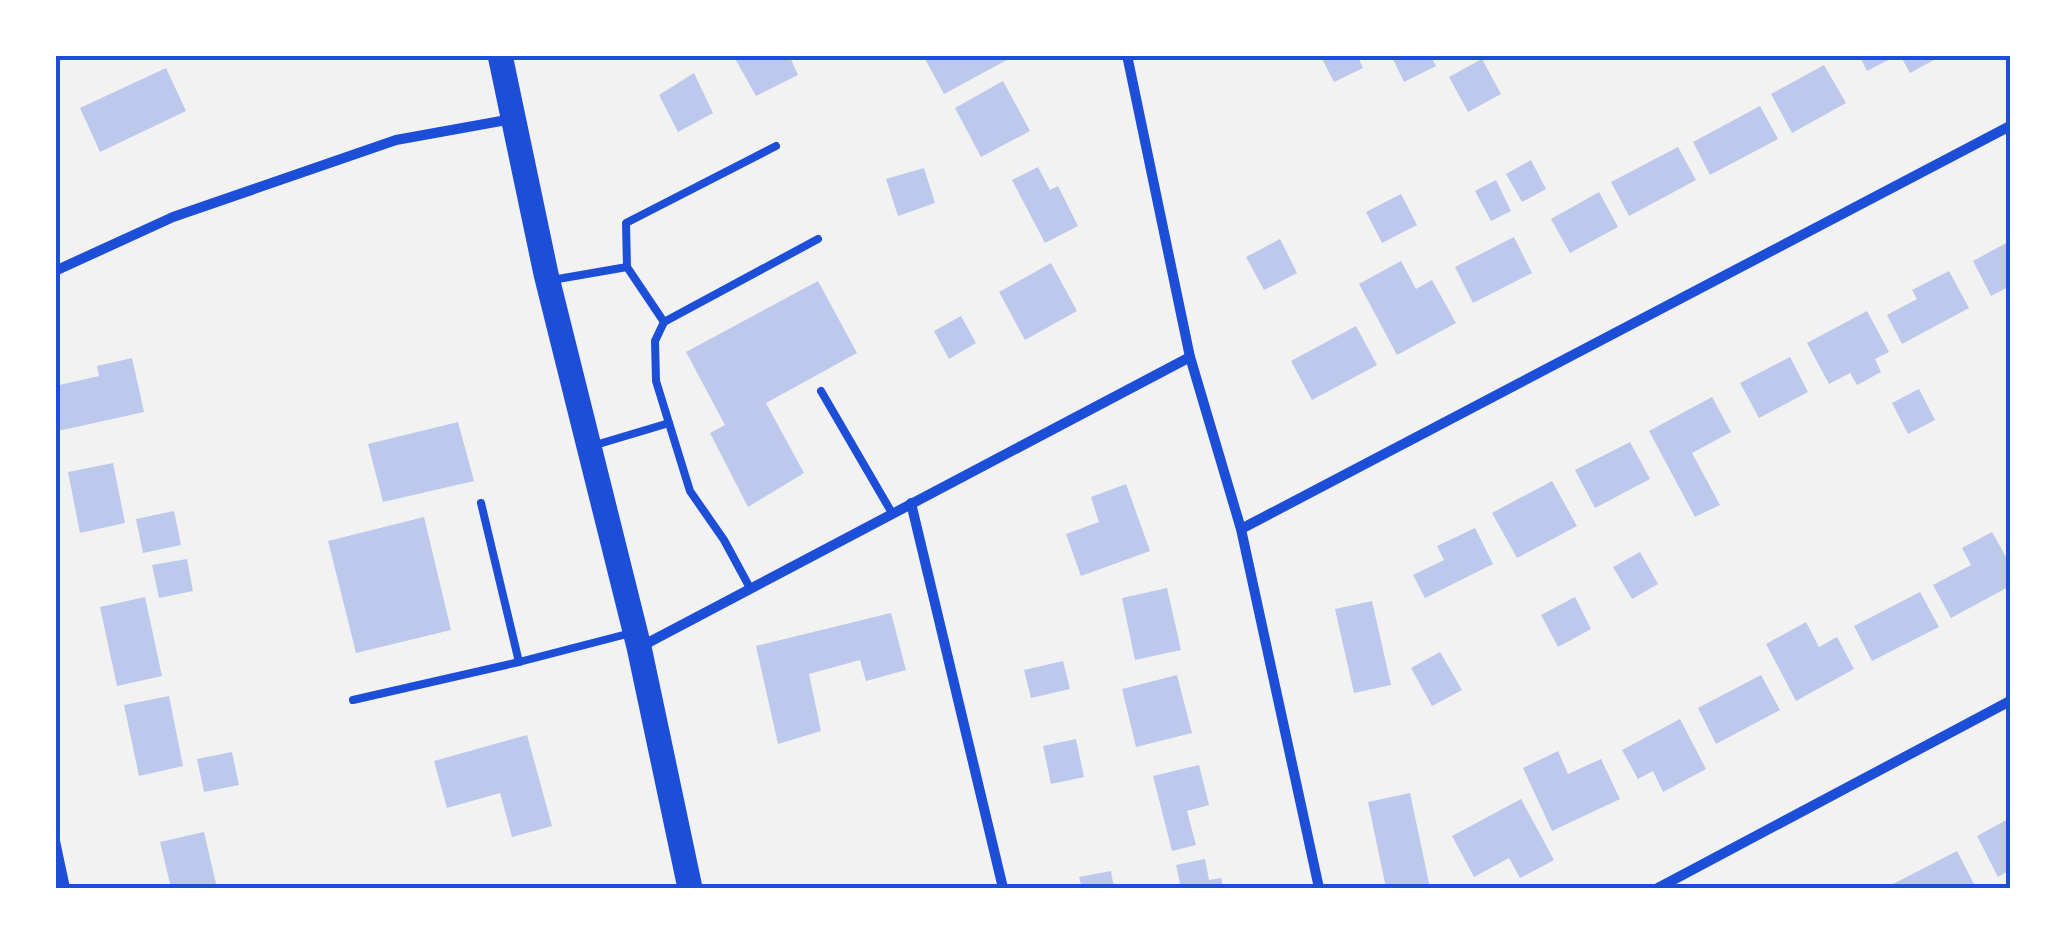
<svg xmlns="http://www.w3.org/2000/svg" width="2065" height="943" font-family="'Asap Condensed',sans-serif">
	<style>
		.building { fill: #bdc9ec }
		.lines { fill: none; stroke-linecap: round; stroke-linejoin: round }
		.service { stroke: #1d4ed8; stroke-width: 8 }
		.minor { stroke: #1d4ed8; stroke-width: 10 }
		.primary { stroke: #1d4ed8; stroke-width: 25 }
		.neatline { fill: none; stroke: #1d4ed8; stroke-width: 4 }
	</style>
	<rect width="100%" height="100%" fill="#f2f2f2"/>
	<g class="building">
		<polygon points="733,55 789,55 798,75 756,96"/>
		<polygon points="927,55 1016,55 944,94 924,57"/>
		<polygon points="1320,55 1357,55 1363,68 1334,82"/>
		<polygon points="1391,55 1430,55 1436,66 1404,82"/>
		<polygon points="1859,55 1898,55 1867,71"/>
		<polygon points="1900,55 1943,55 1910,73"/>
		<polygon points="1482,59 1501,94 1468,112 1449,77"/>
		<polygon points="1824,65 1846,103 1792,133 1771,94"/>
		<polygon points="166,68 186,111 100,152 80,108"/>
		<polygon points="694,73 713,113 678,132 659,95"/>
		<polygon points="1003,81 1030,131 981,157 955,108"/>
		<polygon points="1760,106 1778,139 1710,175 1693,142"/>
		<polygon points="1678,147 1696,180 1629,216 1611,182"/>
		<polygon points="1531,160 1546,189 1522,202 1506,174"/>
		<polygon points="1038,167 1050,190 1058,186 1078,226 1045,243 1012,180"/>
		<polygon points="924,168 935,203 898,216 886,179"/>
		<polygon points="1496,180 1511,211 1491,221 1475,191"/>
		<polygon points="1599,192 1618,227 1570,253 1551,219"/>
		<polygon points="1401,194 1417,225 1382,243 1366,212"/>
		<polygon points="1514,237 1532,273 1473,303 1455,267"/>
		<polygon points="1280,239 1297,273 1264,290 1246,257"/>
		<polygon points="2010,241 2010,286 1991,296 1973,261"/>
		<polygon points="1401,261 1416,289 1432,280 1456,323 1397,355 1359,284"/>
		<polygon points="1051,263 1077,311 1025,340 999,292"/>
		<polygon points="1949,271 1969,308 1902,344 1887,315 1917,299 1912,290"/>
		<polygon points="818,281 857,353 766,403 804,473 748,507 710,433 725,425 686,352"/>
		<polygon points="1867,311 1889,352 1875,359 1881,372 1857,385 1850,373 1829,384 1807,343"/>
		<polygon points="961,316 976,343 949,359 934,331"/>
		<polygon points="1356,326 1377,365 1312,400 1291,361"/>
		<polygon points="1790,357 1808,392 1759,418 1740,383"/>
		<polygon points="132,358 144,412 58,431 55,386 99,376 97,366"/>
		<polygon points="1919,389 1935,420 1908,434 1892,403"/>
		<polygon points="1712,397 1731,432 1692,453 1720,505 1695,517 1649,431"/>
		<polygon points="458,422 474,481 383,502 368,444"/>
		<polygon points="1630,442 1650,479 1595,508 1575,470"/>
		<polygon points="113,463 125,523 80,533 68,472"/>
		<polygon points="1552,481 1577,526 1517,558 1492,513"/>
		<polygon points="1126,484 1150,551 1081,576 1066,534 1099,522 1091,497"/>
		<polygon points="174,511 181,545 143,553 136,519"/>
		<polygon points="424,517 451,630 356,653 328,541"/>
		<polygon points="1475,528 1493,564 1425,598 1413,575 1444,560 1437,546"/>
		<polygon points="1992,532 2010,564 2010,586 1951,618 1933,585 1971,565 1962,548"/>
		<polygon points="1640,552 1658,584 1632,599 1613,567"/>
		<polygon points="187,559 193,591 159,598 152,565"/>
		<polygon points="1167,588 1181,650 1135,660 1122,598"/>
		<polygon points="1920,592 1939,627 1872,661 1854,626"/>
		<polygon points="145,597 162,676 117,686 100,607"/>
		<polygon points="1575,597 1591,629 1558,647 1541,615"/>
		<polygon points="1372,601 1391,685 1354,693 1335,609"/>
		<polygon points="891,613 906,670 866,681 860,660 809,674 821,731 778,744 756,646"/>
		<polygon points="1806,622 1819,647 1837,637 1854,669 1796,701 1766,644"/>
		<polygon points="1440,652 1462,690 1432,706 1411,668"/>
		<polygon points="1063,661 1070,689 1031,698 1024,670"/>
		<polygon points="1177,675 1192,733 1136,747 1122,689"/>
		<polygon points="1761,675 1780,710 1716,744 1698,708"/>
		<polygon points="169,696 183,766 139,776 124,705"/>
		<polygon points="1680,719 1706,769 1663,792 1653,771 1638,779 1622,750"/>
		<polygon points="527,735 552,826 512,837 500,793 447,808 434,761"/>
		<polygon points="1076,739 1084,777 1051,784 1043,746"/>
		<polygon points="1558,751 1568,774 1601,759 1620,799 1552,831 1523,768"/>
		<polygon points="232,752 239,785 204,792 197,759"/>
		<polygon points="1199,765 1209,805 1187,811 1196,845 1172,851 1153,776"/>
		<polygon points="1410,793 1430,888 1386,888 1368,802"/>
		<polygon points="1521,799 1554,860 1520,878 1509,858 1474,877 1452,836"/>
		<polygon points="2010,818 2010,870 1998,877 1977,836"/>
		<polygon points="204,832 217,888 171,888 160,842"/>
		<polygon points="1957,851 1975,886 1895,888 1893,884"/>
		<polygon points="1205,859 1209,880 1221,878 1223,888 1181,888 1176,865"/>
		<polygon points="1111,871 1114,888 1082,888 1079,877"/>
	</g>
	<g class="lines">
		<g class="service">
			<polyline points="627,267 664,322 818,239"/>
			<polyline points="552,280 627,267 626,223 776,146"/>
			<polyline points="664,322 655,341 656,381 690,491 724,540 750,588"/>
			<polyline points="821,391 892,513"/>
			<polyline points="592,446 669,423"/>
			<polyline points="481,503 519,662"/>
			<polyline points="353,700 519,662 631,633"/>
		</g>
		<g class="minor">
			<polyline points="1127,55 1190,357 1241,529 1319,888"/>
			<polyline points="55,271 173,217 396,140 512,119"/>
			<polyline points="911,503 1003,888"/>
			<polyline points="1241,529 2010,126"/>
			<polyline points="640,647 1190,357"/>
			<polyline points="55,841 65,888"/>
			<polyline points="1658,888 2010,701"/>
		</g>
		<polyline class="primary" points="500,55 546,274 639,647 690,888"/>
	</g>
	<rect width="2065" height="943" fill="none" stroke="#ffffff" stroke-width="115"/>
	<rect x="58" y="58" width="1950" height="828" class="neatline"/>
</svg>
